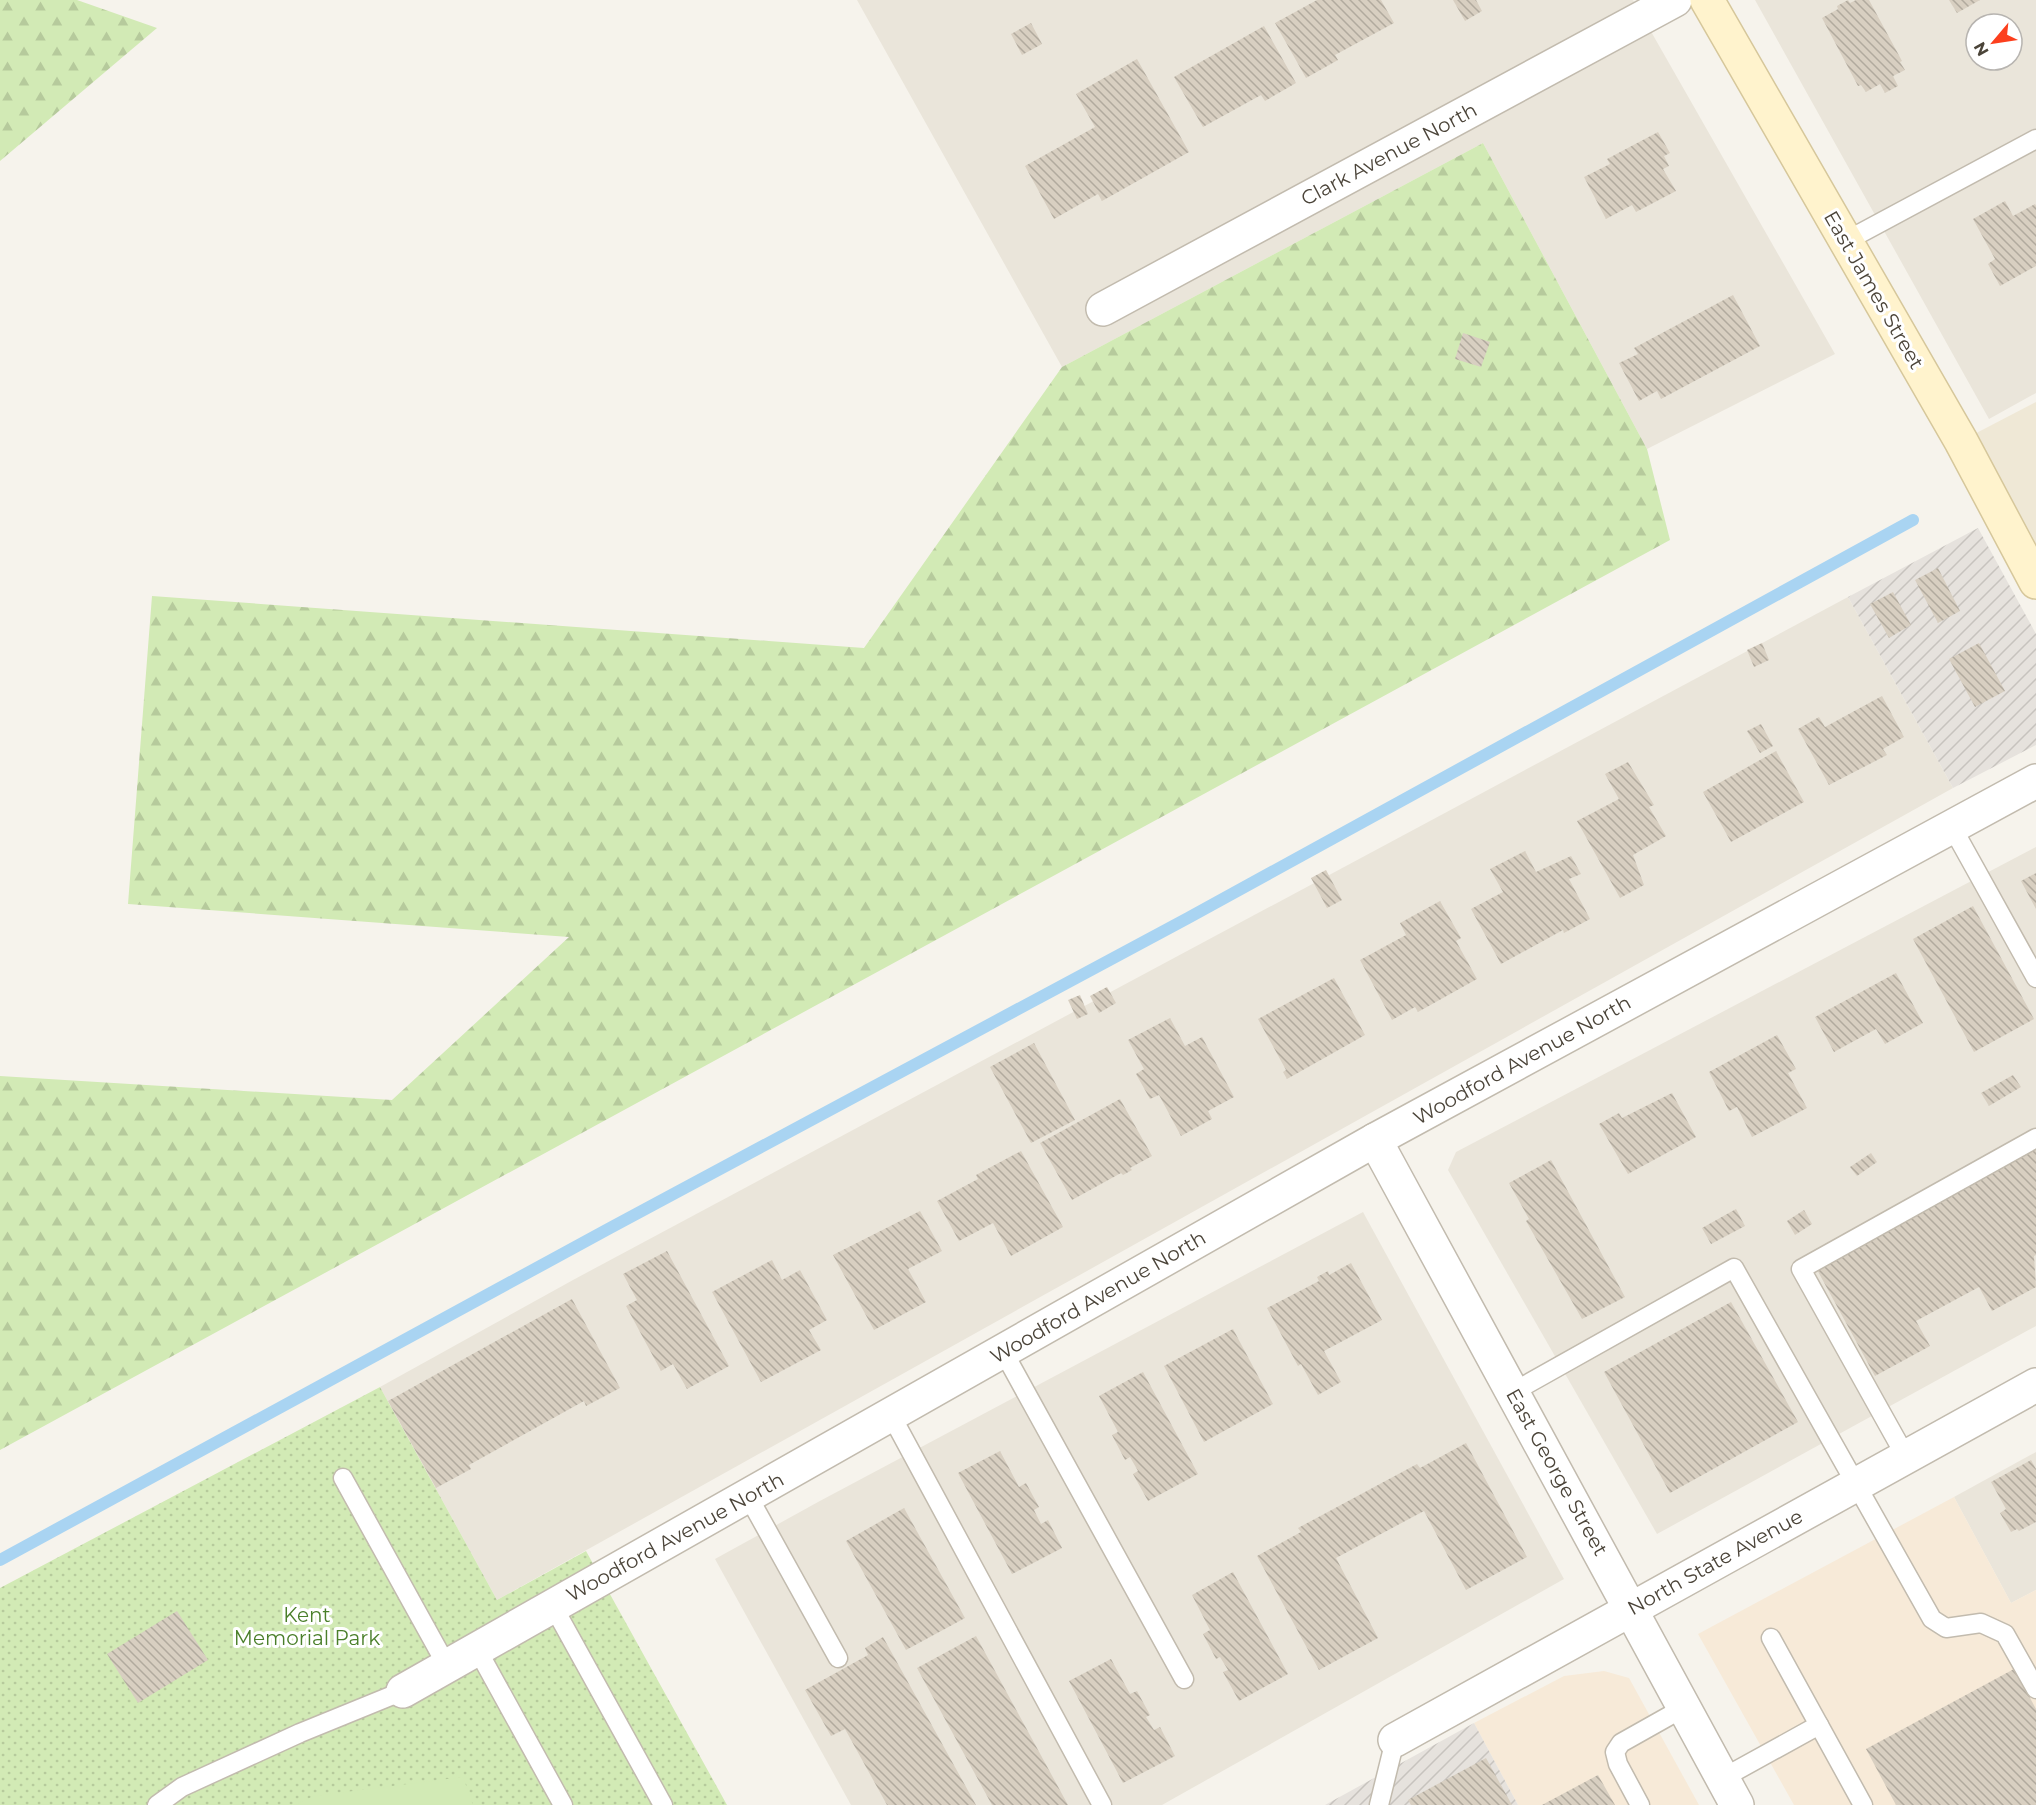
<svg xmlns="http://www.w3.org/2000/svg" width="2036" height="1805" font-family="Montserrat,sans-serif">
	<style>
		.residential { fill: #eae5da; fill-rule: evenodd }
		.commercial { fill: #f7ead8 }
		.industrial { fill: url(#industrial-furrows) }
		.education { fill: #efe8d6 }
		.forest { fill: url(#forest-firs) }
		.park { fill: url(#park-dots) }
		.pitch { fill: #d2eab5 }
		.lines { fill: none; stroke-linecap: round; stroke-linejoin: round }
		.stream { stroke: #a9d4f2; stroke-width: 12 }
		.building { fill: url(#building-back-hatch) }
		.service-casing { stroke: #c2bbae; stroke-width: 21 }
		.minor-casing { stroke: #c2bbae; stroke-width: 36 }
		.secondary-casing { stroke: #d6c79b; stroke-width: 36 }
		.service { stroke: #fff; stroke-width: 18 }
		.minor { stroke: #fff; stroke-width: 33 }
		.secondary { stroke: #fff3cd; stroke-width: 33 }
		.labels { text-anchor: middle; stroke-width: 6; stroke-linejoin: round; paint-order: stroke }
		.street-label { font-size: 20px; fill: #4b4439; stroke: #fff }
		.park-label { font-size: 20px; fill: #4a7f2a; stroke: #fff }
	</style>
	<defs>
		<pattern id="industrial-furrows" width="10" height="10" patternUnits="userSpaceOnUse" patternTransform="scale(1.5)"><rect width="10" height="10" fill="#e6e2dd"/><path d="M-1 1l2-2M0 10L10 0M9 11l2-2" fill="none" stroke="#c7c3be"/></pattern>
		<pattern id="forest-firs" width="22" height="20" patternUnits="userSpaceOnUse" patternTransform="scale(1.5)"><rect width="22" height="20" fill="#d2eab5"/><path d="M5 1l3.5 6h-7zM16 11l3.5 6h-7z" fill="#b6ca9c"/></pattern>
		<pattern id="park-dots" width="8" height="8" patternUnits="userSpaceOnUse" patternTransform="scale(1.5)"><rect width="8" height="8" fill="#d2eab5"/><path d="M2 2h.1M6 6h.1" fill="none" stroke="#b6ca9c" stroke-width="1.8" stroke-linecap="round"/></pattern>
		<pattern id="building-back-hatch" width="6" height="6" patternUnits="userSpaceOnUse" patternTransform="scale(1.5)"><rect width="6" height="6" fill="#d8cfc1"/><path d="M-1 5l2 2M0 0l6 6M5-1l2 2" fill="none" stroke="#b1aa9e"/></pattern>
	</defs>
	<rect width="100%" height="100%" fill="#f6f3ec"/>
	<g class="residential">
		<polygon points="857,0 1633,0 1835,354 1647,449 1483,143 1062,367"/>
		<path d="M 1755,0 L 2036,0 L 2036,393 L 1989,419 ZM 1976,24 L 2012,24 L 2012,60 L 1976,60 Z"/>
		<polygon points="1848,597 1953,788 497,1600 380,1387 573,1280"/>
		<polygon points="2036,847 2036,1326 1657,1534 1448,1170 1456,1152"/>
		<polygon points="1363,1212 1564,1579 1162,1805 851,1805 715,1559 818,1502"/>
		<polygon points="2036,1452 2036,1590 2011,1603 1954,1497"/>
	</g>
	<g class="commercial">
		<polygon points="1954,1497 2011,1603 2036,1590 2036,1805 1794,1805 1698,1634"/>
		<polygon points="1604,1671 1629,1678 1699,1805 1518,1805 1474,1723 1564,1676"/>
	</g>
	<g class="industrial">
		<polygon points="1978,528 2036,634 2036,745 1953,788 1848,597"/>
		<polygon points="1474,1723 1518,1805 1325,1805"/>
	</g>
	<polygon class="education" points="2036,402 2036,582 1961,441"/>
	<g class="forest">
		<polygon points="0,0 77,0 157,28 0,161"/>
		<polygon points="1483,143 1647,449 1670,540 0,1450 0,1076 392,1100 569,937 128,904 152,596 864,648 1062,367"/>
	</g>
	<polygon class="park" points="380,1387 497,1600 586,1551 727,1805 0,1805 0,1588"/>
	<polygon class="pitch" points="463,1777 473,1805 294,1805 314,1796"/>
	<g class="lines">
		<polyline class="stream" points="0,1560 610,1228 1188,918 1913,520"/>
	</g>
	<g class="building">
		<polygon points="1317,0 1381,0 1394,23 1335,55 1338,60 1306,78 1275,23"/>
		<polygon points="1453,0 1476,0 1482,11 1465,21"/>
		<polygon points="1848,0 1850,3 1856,0 1869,0 1902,61 1900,62 1905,70 1893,76 1898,86 1885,93 1880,84 1866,92 1861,85 1858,86 1822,18 1838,9 1837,6"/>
		<polygon points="1949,0 1980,0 1957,13"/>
		<polygon points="1031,23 1042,44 1022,55 1011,34"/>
		<polygon points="1264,26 1296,83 1265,101 1261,95 1203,127 1174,77"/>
		<polygon points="1137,59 1189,152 1102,201 1098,194 1054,219 1025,166 1095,127 1076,94"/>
		<polygon points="1658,132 1670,153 1664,156 1669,166 1663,169 1676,191 1636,212 1632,205 1606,219 1584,177 1610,164 1607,159"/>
		<polygon points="2005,201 2013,216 2035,204 2036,206 2036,266 2000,286 1988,264 1995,259 1973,219"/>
		<polygon points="1733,295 1760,346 1661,399 1657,391 1639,401 1619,363 1638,354 1634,348"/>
		<polygon points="1463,333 1490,342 1481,367 1455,359"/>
		<polygon points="1938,568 1960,611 1938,623 1915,580"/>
		<polygon points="1893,592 1911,625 1889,638 1870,604"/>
		<polygon points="1762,643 1769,660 1754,667 1747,650"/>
		<polygon points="1979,643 2005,691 1975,707 1949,659"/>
		<polygon points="1882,696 1904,737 1883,749 1887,755 1829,785 1798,729 1819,717 1825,727"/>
		<polygon points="1761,724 1773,746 1760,753 1747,731"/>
		<polygon points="1776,751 1804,802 1731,842 1703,792"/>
		<polygon points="1628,762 1654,805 1649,807 1666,836 1633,855 1644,885 1620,898 1577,821 1619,799 1605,774"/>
		<polygon points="1525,851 1536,872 1571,856 1581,874 1569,879 1590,919 1564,933 1563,930 1501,964 1471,909 1503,892 1490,869"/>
		<polygon points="1326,870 1342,900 1327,908 1311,878"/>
		<polygon points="2036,873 2036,909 2021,881"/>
		<polygon points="1440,901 1461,938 1456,941 1477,979 1418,1012 1415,1007 1392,1020 1360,960 1406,935 1400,923"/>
		<polygon points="1973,906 2034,1019 1974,1052 1913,939"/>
		<polygon points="1896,973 1923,1023 1885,1044 1876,1029 1834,1052 1815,1017"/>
		<polygon points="1334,978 1365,1035 1287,1079 1283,1072 1286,1070 1258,1019"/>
		<polygon points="1107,987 1116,1003 1099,1013 1090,996"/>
		<polygon points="1080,995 1088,1014 1077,1019 1068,1000"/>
		<polygon points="1170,1018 1185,1046 1202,1037 1234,1097 1208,1111 1212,1119 1181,1136 1159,1095 1150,1099 1136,1074 1144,1069 1128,1040"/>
		<polygon points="1777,1035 1796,1069 1788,1073 1807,1108 1752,1137 1737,1107 1729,1111 1709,1072"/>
		<polygon points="1034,1043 1075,1120 1031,1143 990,1067"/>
		<polygon points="2013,1075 2021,1087 1989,1106 1981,1093"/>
		<polygon points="1672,1093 1696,1137 1628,1174 1599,1124 1619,1113 1622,1118"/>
		<polygon points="1120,1099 1152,1156 1130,1168 1132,1170 1123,1175 1121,1173 1072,1200 1040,1143"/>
		<polygon points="2036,1145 2036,1255 2034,1256 2036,1287 1992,1311 1979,1287 1916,1321 1930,1346 1875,1376 1815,1266"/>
		<polygon points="1021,1151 1063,1227 1011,1256 993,1223 959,1241 937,1201 978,1179 976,1175"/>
		<polygon points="1871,1153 1877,1162 1857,1176 1850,1167"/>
		<polygon points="1551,1160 1625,1297 1582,1319 1526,1221 1529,1219 1509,1183"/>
		<polygon points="1736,1209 1745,1226 1711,1244 1702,1228"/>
		<polygon points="1804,1210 1812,1224 1795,1235 1787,1221"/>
		<polygon points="920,1211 942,1251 908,1269 926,1302 874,1330 833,1255"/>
		<polygon points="667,1251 729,1366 687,1389 673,1364 661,1371 626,1306 637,1300 623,1274"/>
		<polygon points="772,1260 782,1280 800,1270 827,1320 809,1330 821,1350 761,1382 712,1292"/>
		<polygon points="1351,1263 1382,1320 1324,1351 1341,1382 1318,1395 1301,1364 1298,1366 1267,1308 1319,1281 1317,1277 1328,1271 1329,1275"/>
		<polygon points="572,1299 620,1388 586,1406 584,1401 469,1465 471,1469 436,1488 388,1401"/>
		<polygon points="1731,1302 1798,1422 1670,1493 1604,1372"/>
		<polygon points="1233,1329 1273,1404 1204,1442 1164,1366"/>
		<polygon points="1143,1372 1198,1474 1148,1501 1133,1474 1138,1471 1130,1457 1125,1460 1112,1435 1118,1432 1099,1396"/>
		<polygon points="1466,1443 1527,1557 1466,1590 1424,1511 1336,1558 1378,1638 1319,1670 1257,1556 1301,1532 1298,1528 1417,1464 1420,1468"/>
		<polygon points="1000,1451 1019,1487 1026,1483 1039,1507 1034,1510 1041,1524 1048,1520 1062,1548 1012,1574 958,1473"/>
		<polygon points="2031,1460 2036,1469 2036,1522 2019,1531 2017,1529 2011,1532 2000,1513 2006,1509 1991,1482"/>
		<polygon points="904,1508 965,1618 906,1650 846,1541"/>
		<polygon points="1233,1572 1288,1674 1239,1701 1223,1672 1228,1670 1220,1657 1216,1659 1203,1634 1210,1630 1192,1595"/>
		<polygon points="177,1611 208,1660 138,1703 107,1654"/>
		<polygon points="976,1636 1068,1805 992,1805 917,1668"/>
		<polygon points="883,1637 976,1805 887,1805 845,1729 831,1736 805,1690 868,1655 865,1648"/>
		<polygon points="1111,1659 1130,1694 1137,1691 1150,1715 1146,1717 1154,1730 1160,1727 1175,1756 1123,1783 1069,1681"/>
		<polygon points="2014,1669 2036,1709 2036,1805 1896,1805 1866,1749"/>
		<polygon points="1486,1758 1512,1805 1411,1805 1408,1800"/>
		<polygon points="1598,1775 1615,1805 1542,1805"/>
	</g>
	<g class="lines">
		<defs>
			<g id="service">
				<polyline points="1846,241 2036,139"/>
				<polyline points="1952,827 2036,978"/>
				<polyline points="1003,1351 1184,1679"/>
				<polyline points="1513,1392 1734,1268 1932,1619 1946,1628 1981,1623 2005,1634 2036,1689"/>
				<polyline points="891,1415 1102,1805"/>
				<polyline points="1906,1457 1801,1269 2036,1138"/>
				<polyline points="343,1478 447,1666"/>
				<polyline points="748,1496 838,1658"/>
				<polyline points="553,1606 663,1805"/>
				<polyline points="1771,1638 1863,1805"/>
				<polyline points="477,1649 563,1805"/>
				<polyline points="1723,1778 1819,1725"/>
				<polyline points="157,1805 182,1787 300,1733 403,1691"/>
				<polyline points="1379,1805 1395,1740"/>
				<polyline points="1640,1805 1618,1764 1615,1752 1621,1743 1685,1707"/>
			</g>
			<g id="minor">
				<polyline points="1103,309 1675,0"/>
				<polyline points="1375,1140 1737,1805"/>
				<polyline points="403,1691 1375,1140 2036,781"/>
				<polyline points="1395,1740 2036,1385"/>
			</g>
			<polyline id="secondary" points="1707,0 1961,441 2036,582"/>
		</defs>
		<use href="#service" class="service-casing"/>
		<use href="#minor" class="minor-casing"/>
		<use href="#secondary" class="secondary-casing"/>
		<use href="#service" class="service"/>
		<use href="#minor" class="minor"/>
		<use href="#secondary" class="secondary"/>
	</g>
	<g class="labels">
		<g class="street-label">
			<text transform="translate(1389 154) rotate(-28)" y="7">Clark Avenue North</text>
			<text transform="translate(1874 290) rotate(60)" y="7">East James Street</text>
			<text transform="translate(1522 1060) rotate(-29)" y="7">Woodford Avenue North</text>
			<text transform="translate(1098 1297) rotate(-30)" y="7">Woodford Avenue North</text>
			<text transform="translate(1557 1472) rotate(61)" y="7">East George Street</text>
			<text transform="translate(675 1537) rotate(-29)" y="7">Woodford Avenue North</text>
			<text transform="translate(1715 1562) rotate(-29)" y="7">North State Avenue</text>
		</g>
		<g class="park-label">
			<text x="307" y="1622">Kent<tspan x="307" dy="23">Memorial Park</tspan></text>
		</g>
	</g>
	<g transform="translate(1994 42) rotate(241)"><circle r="28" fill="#ffffff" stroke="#b7b4b0" stroke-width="1.5"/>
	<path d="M0-4.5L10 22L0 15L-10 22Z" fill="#fc3f1d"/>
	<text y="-9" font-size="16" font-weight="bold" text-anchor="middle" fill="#4b4439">N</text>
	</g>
</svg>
